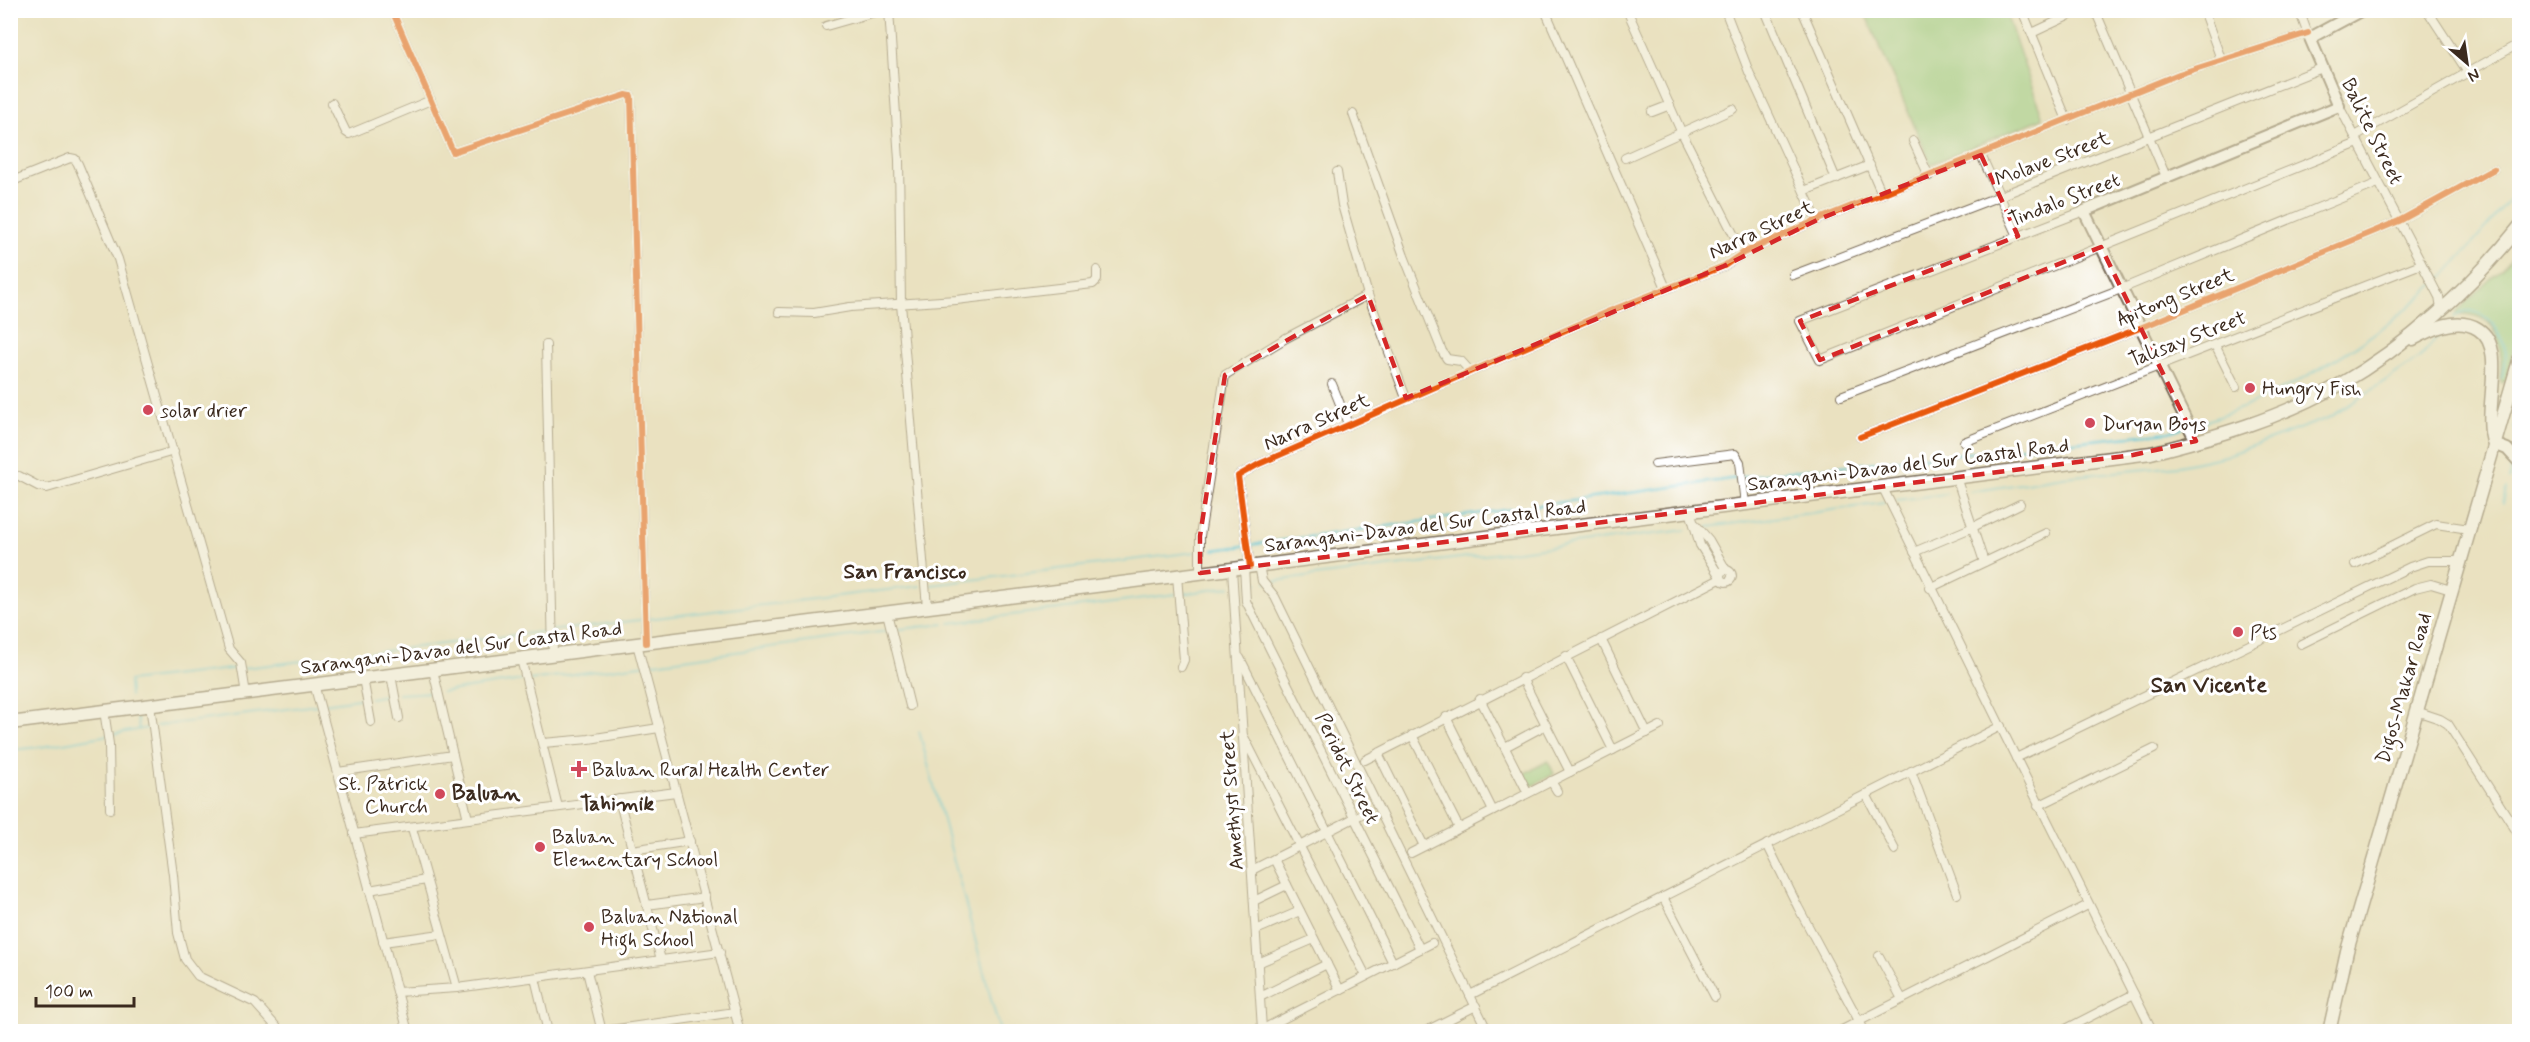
<svg xmlns="http://www.w3.org/2000/svg" width="2530" height="1042" font-family="Mynerve,sans-serif">
	<style>
		.green { fill: #91cd82; stroke: #667c50; stroke-width: 1.5 }
		.lines { fill: none; stroke-linecap: round; stroke-linejoin: round }
		.stream { stroke: #5cc6d7; stroke-width: 2 }
		.street-casing { stroke: #786a57; stroke-width: 10 }
		.secondary-casing { stroke: #786a57; stroke-width: 14 }
		.primary-casing { stroke: #786a57; stroke-width: 15 }
		.street { stroke: #fff; stroke-width: 8 }
		.secondary { stroke: #fff; stroke-width: 10 }
		.primary { stroke: #fff; stroke-width: 12 }
		.cycleway-casing { stroke: #fff; stroke-width: 10 }
		.cycleway { stroke: #e8590c; stroke-width: 6 }
		.marked { fill: none; stroke: #d62828; stroke-width: 4.5; stroke-dasharray: 12 8; stroke-linejoin: round }
		.poi-dot { fill: #d1495b; stroke: #fff; stroke-width: 2 }
		.labels { text-anchor: middle; stroke-width: 6; stroke-linejoin: round; paint-order: stroke }
		.street-label { font-size: 20px; fill: #3b2a1e; stroke: #fff }
		.poi-label { font-size: 20px; fill: #3b2a1e; stroke: #fff; text-anchor: start }
		.neighbourhood-label { font-size: 21px; font-weight: bold; fill: #3b2a1e; stroke: #fff }
		.quarter-label { font-size: 22px; font-weight: bold; fill: #3b2a1e; stroke: #fff }
	</style>
	<rect width="100%" height="100%" fill="#fff"/>
	<filter id="ink" filterUnits="userSpaceOnUse"><feTurbulence type="fractalNoise" baseFrequency=".0167" numOctaves="2"/><feDisplacementMap in="SourceGraphic" scale="12" xChannelSelector="R" yChannelSelector="G"/><feConvolveMatrix kernelMatrix="1 2 1 2 8 2 1 2 1" color-interpolation-filters="sRGB"/></filter>
	<filter id="wash" filterUnits="userSpaceOnUse"><feTurbulence type="fractalNoise" baseFrequency=".008" numOctaves="4" result="noise"/><feDisplacementMap in="SourceGraphic" scale="24" xChannelSelector="R" yChannelSelector="G"/><feGaussianBlur stdDeviation="1.35" result="paint"/><feColorMatrix in="noise" values="0 0 0 0 0 0 0 0 0 0 0 0 0 0 0 0 0 1.4 0 .05"/><feComposite in="paint" operator="in"/></filter>
	<g filter="url(#wash)">
		<rect width="100%" height="100%" fill="#eae1c0"/>
		<g class="green">
			<polygon points="1864,11 2005,11 2043,118 1931,164"/>
			<path d="M 2519,247 L 2519,327 L 2506,381 L 2502,384 L 2500,380 C 2503,346 2501,312 2457,314 L 2456,312 L 2507,263 Z"/>
			<polygon points="1548,761 1554,774 1530,787 1523,774"/>
		</g>
		<g class="lines">
			<g class="stream">
				<path d="M 2454,317 C 2475,298 2502,328 2505,349 C 2506,358 2503,369 2502,378"/>
				<path d="M 2193,425 C 2276,401 2372,343 2435,284 C 2466,255 2492,219 2520,188"/>
				<polyline points="2514,427 2519,439"/>
				<polyline points="2520,438 2517,446 2520,451"/>
				<polyline points="2509,479 2512,463"/>
				<polyline points="1970,492 2063,477 2179,466 2225,456 2331,417 2419,358 2443,331"/>
				<polyline points="1897,500 1946,494"/>
				<polyline points="2503,503 2506,489"/>
				<polyline points="1708,527 1884,503"/>
				<polyline points="1250,545 1782,472 2169,432 2184,427"/>
				<polyline points="1213,550 1244,546"/>
				<polyline points="1266,582 1686,530"/>
				<polyline points="931,585 1195,552"/>
				<polyline points="1250,585 1258,583"/>
				<polyline points="1182,594 1230,587"/>
				<polyline points="950,623 1176,594"/>
				<polyline points="893,630 944,624"/>
				<polyline points="244,668 920,586"/>
				<polyline points="530,680 888,631"/>
				<polyline points="442,692 523,680"/>
				<polyline points="398,694 434,692"/>
				<polyline points="130,696 129,681 239,668"/>
				<polyline points="370,698 392,694"/>
				<polyline points="323,704 365,698"/>
				<polyline points="137,718 139,729"/>
				<polyline points="156,726 317,705"/>
				<polyline points="919,731 1000,1032"/>
				<polyline points="10,750 41,747 148,728"/>
			</g>
		</g>
	</g>
	<g filter="url(#ink)">
		<g class="lines">
			<defs>
				<g id="street">
					<polyline points="392,10 453,152 626,95 631,96 646,643"/>
					<polyline points="889,10 899,160 901,304 927,607"/>
					<polyline points="1545,10 1666,288"/>
					<polyline points="1627,10 1681,131 1743,253"/>
					<polyline points="1725,10 1749,72 1817,220"/>
					<polyline points="1765,10 1836,179"/>
					<polyline points="1802,10 1882,194"/>
					<polyline points="2022,10 2067,120"/>
					<polyline points="2095,10 2167,179"/>
					<polyline points="2203,10 2221,59"/>
					<polyline points="2299,10 2309,37"/>
					<polyline points="2427,10 2469,74"/>
					<polyline points="826,26 882,10"/>
					<polyline points="2032,33 2081,10"/>
					<polyline points="332,103 346,132 349,134 431,100"/>
					<polyline points="2339,106 2439,297 2441,309"/>
					<polyline points="1652,112 1670,105"/>
					<polyline points="1353,114 1404,256 1442,351 1447,359 1461,361 1470,371"/>
					<polyline points="2355,136 2520,43"/>
					<polyline points="1913,141 1929,176"/>
					<polyline points="1981,155 2018,236"/>
					<polyline points="1625,158 1733,109"/>
					<polyline points="1337,172 1342,205 1368,295 1406,398"/>
					<polyline points="10,182 70,158 75,159 78,164 118,259 229,649 241,663 246,694"/>
					<polyline points="1804,191 1870,165"/>
					<polyline points="2084,211 1800,321 1820,360 2358,143"/>
					<polyline points="1793,275 2000,196 2322,68"/>
					<polyline points="779,312 814,313 850,307 956,300 1093,284 1097,280 1097,270"/>
					<polyline points="546,345 553,655"/>
					<polyline points="2215,345 2236,387"/>
					<polyline points="1332,384 1348,424"/>
					<polyline points="1841,396 2121,289 2378,183"/>
					<polyline points="1860,437 2140,328 2399,221 2494,169"/>
					<polyline points="1964,442 2421,264"/>
					<polyline points="1655,464 1735,454 1740,462 1745,504"/>
					<polyline points="19,476 38,486 47,488 174,451"/>
					<polyline points="1956,477 1984,562"/>
					<path d="M 1882,486 C 1971,669 2062,850 2153,1032"/>
					<polyline points="1690,511 1700,545 1720,577"/>
					<polyline points="1695,524 1709,540 1726,570"/>
					<polyline points="1914,552 1971,528 2020,504"/>
					<polyline points="2355,564 2436,524 2469,529"/>
					<polyline points="1259,565 1262,581 1275,597 1488,1032"/>
					<polyline points="1244,567 1246,601 1420,949"/>
					<polyline points="1250,567 1238,476 1259,464 1607,312 1724,266 1743,253 1817,220 2179,74 2308,33"/>
					<polyline points="1232,569 1262,1029"/>
					<circle cx="1726" cy="576" r="6"/>
					<polyline points="1200,573 1200,536 1225,375 1286,338 1368,295"/>
					<polyline points="1177,576 1184,660 1181,667"/>
					<polyline points="1930,588 2046,533"/>
					<polyline points="887,613 910,706"/>
					<polyline points="1601,639 1647,733"/>
					<polyline points="637,644 740,1032"/>
					<polyline points="2301,644 2415,588 2431,584 2451,590"/>
					<polyline points="1566,656 1613,750"/>
					<polyline points="1240,658 1393,963"/>
					<polyline points="521,659 558,807"/>
					<polyline points="433,670 468,819"/>
					<polyline points="391,675 399,718"/>
					<polyline points="363,678 371,722"/>
					<polyline points="1522,678 1570,772"/>
					<polyline points="314,684 408,1032"/>
					<polyline points="1480,699 1528,793"/>
					<polyline points="150,705 173,875 178,933 185,959 198,976 255,1003 281,1032"/>
					<polyline points="104,710 109,744 110,809"/>
					<polyline points="2416,711 2440,719 2448,724 2519,835"/>
					<polyline points="1446,717 1493,811"/>
					<polyline points="1412,735 1459,828"/>
					<polyline points="1244,737 1366,976"/>
					<polyline points="543,743 589,739 659,728"/>
					<polyline points="1505,747 1546,725"/>
					<polyline points="1378,753 1424,846"/>
					<polyline points="2016,758 2410,567 2428,561 2460,561"/>
					<polyline points="1365,760 1720,579"/>
					<polyline points="1911,771 1957,894"/>
					<polyline points="338,772 453,755"/>
					<polyline points="1551,781 1557,791"/>
					<polyline points="1866,794 1895,850"/>
					<polyline points="619,799 661,960"/>
					<polyline points="2038,806 2154,749"/>
					<polyline points="412,828 457,988"/>
					<polyline points="354,834 676,792"/>
					<polyline points="1767,844 1798,907 1865,1032"/>
					<polyline points="632,850 690,841"/>
					<polyline points="1411,853 1660,726"/>
					<polyline points="1274,859 1340,990"/>
					<polyline points="1252,870 1366,812"/>
					<polyline points="369,890 426,880"/>
					<polyline points="1663,897 1715,997"/>
					<polyline points="1254,901 1287,885"/>
					<polyline points="647,905 705,897"/>
					<polyline points="1256,930 1300,911"/>
					<polyline points="383,942 441,934"/>
					<polyline points="1879,956 1902,999"/>
					<polyline points="1258,963 1314,939"/>
					<polyline points="587,971 602,1032"/>
					<polyline points="535,978 548,1032"/>
					<polyline points="397,992 457,988 720,952"/>
					<polyline points="1470,995 2001,726"/>
					<polyline points="1260,997 1327,964"/>
					<polyline points="596,1032 735,1012"/>
					<polyline points="1257,1032 1432,943"/>
					<polyline points="1424,1032 1476,1006"/>
					<polyline points="1838,1032 2088,905"/>
					<polyline points="2060,1032 2134,994"/>
				</g>
				<g id="secondary">
					<polyline points="2196,441 2084,211 2339,106 2310,38 2362,10"/>
					<polyline points="2494,444 2507,449 2520,463"/>
				</g>
				<g id="primary">
					<path d="M 2413,339 C 2432,329 2457,316 2478,329 C 2509,348 2481,412 2494,444"/>
					<path d="M 10,723 L 2151,453 C 2215,437 2281,418 2339,385 C 2407,346 2471,288 2520,226"/>
					<polyline points="2329,1032 2347,951 2520,357"/>
				</g>
			</defs>
			<use href="#street" class="street-casing"/>
			<use href="#secondary" class="secondary-casing"/>
			<use href="#primary" class="primary-casing"/>
			<use href="#street" class="street"/>
			<use href="#secondary" class="secondary"/>
			<use href="#primary" class="primary"/>
			<defs>
				<g id="cycleway">
					<polyline points="392,10 453,152 626,95 631,96 646,643"/>
					<polyline points="1860,437 2140,328 2399,221 2494,169"/>
					<polyline points="1250,567 1238,476 1259,464 1607,312 1724,266 1743,253 1817,220 2179,74 2308,33"/>
				</g>
			</defs>
			<use href="#cycleway" class="cycleway-casing"/>
			<use href="#cycleway" class="cycleway"/>
		</g>
	</g>
	<path d="M0 0H2530V1042H0ZM 1981,155 L 2018,236 L 1800,321 L 1820,360 L 2101,247 L 2196,441 L 2133,455 L 1200,573 L 1200,536 L 1225,375 L 1368,295 L 1406,398 L 1724,266 L 1817,220 Z" fill="#eae1c0" fill-opacity=".55" fill-rule="evenodd"/>
	<path class="marked" d="M 1981,155 L 2018,236 L 1800,321 L 1820,360 L 2101,247 L 2196,441 L 2133,455 L 1200,573 L 1200,536 L 1225,375 L 1368,295 L 1406,398 L 1724,266 L 1817,220 Z"/>
	<g class="poi-dot">
		<circle cx="2250" cy="388" r="6"/>
		<circle cx="148" cy="410" r="6"/>
		<circle cx="2090" cy="423" r="6"/>
		<circle cx="2238" cy="632" r="6"/>
		<path d="M576 760h6v6h6v6h-6v6h-6v-6h-6v-6h6z"/>
		<circle cx="440" cy="794" r="6"/>
		<circle cx="540" cy="847" r="6"/>
		<circle cx="589" cy="927" r="6"/>
	</g>
	<g class="labels">
		<g class="street-label">
			<text transform="translate(2373 131) rotate(64)" y="7">Balite Street</text>
			<text transform="translate(2052 158) rotate(-21)" y="7">Molave Street</text>
			<text transform="translate(2064 199) rotate(-21)" y="7">Tindalo Street</text>
			<text transform="translate(1761 229) rotate(-25)" y="7">Narra Street</text>
			<text transform="translate(2175 296) rotate(-22)" y="7">Apitong Street</text>
			<text transform="translate(2187 338) rotate(-21)" y="7">Talisay Street</text>
			<text transform="translate(1316 421) rotate(-24)" y="7">Narra Street</text>
			<text transform="translate(1908 464) rotate(-7)" y="7">Sarangani-Davao del Sur Coastal Road</text>
			<text transform="translate(1425 525) rotate(-7)" y="7">Sarangani-Davao del Sur Coastal Road</text>
			<text transform="translate(461 647) rotate(-7)" y="7">Sarangani-Davao del Sur Coastal Road</text>
			<text transform="translate(2403 688) rotate(-74)" y="7">Digos-Makar Road</text>
			<text transform="translate(1348 768) rotate(64)" y="7">Peridot Street</text>
			<text transform="translate(1231 800) rotate(-94)" y="7">Amethyst Street</text>
		</g>
		<g class="poi-label">
			<text x="2262" y="395">Hungry Fish</text>
			<text x="160" y="417">solar drier</text>
			<text x="2102" y="430">Duryan Boys</text>
			<text x="2250" y="639">Pts</text>
			<text x="592" y="776">Baluan Rural Health Center</text>
			<text x="428" y="790" text-anchor="end">St. Patrick<tspan x="428" dy="23">Church</tspan></text>
			<text x="552" y="843">Baluan<tspan x="552" dy="23">Elementary School</tspan></text>
			<text x="601" y="923">Baluan National<tspan x="601" dy="23">High School</tspan></text>
		</g>
		<g class="neighbourhood-label">
			<text x="905" y="578">San Francisco</text>
			<text x="617" y="810">Tahimik</text>
		</g>
		<g class="quarter-label">
			<text x="2209" y="692">San Vicente</text>
			<text x="486" y="800">Baluan</text>
		</g>
	</g>
	<rect width="2530" height="1042" fill="none" stroke="#fff" stroke-width="36"/>
	<g transform="translate(2467 63) rotate(151)" stroke="#ffffff" stroke-width="4.5" paint-order="stroke">
	<path d="M0-4.5L10 22L0 15L-10 22Z" fill="#3b2a1e"/>
	<text y="-9" font-size="16" font-weight="bold" text-anchor="middle" fill="#3b2a1e">N</text>
	</g>
	<path d="M36 997v9h98v-9" fill="none" stroke="#3b2a1e" stroke-width="3"/>
	<text x="45" y="997" font-size="18" fill="#3b2a1e" stroke="#ffffff" stroke-width="4.5" paint-order="stroke">100 m</text>
</svg>
